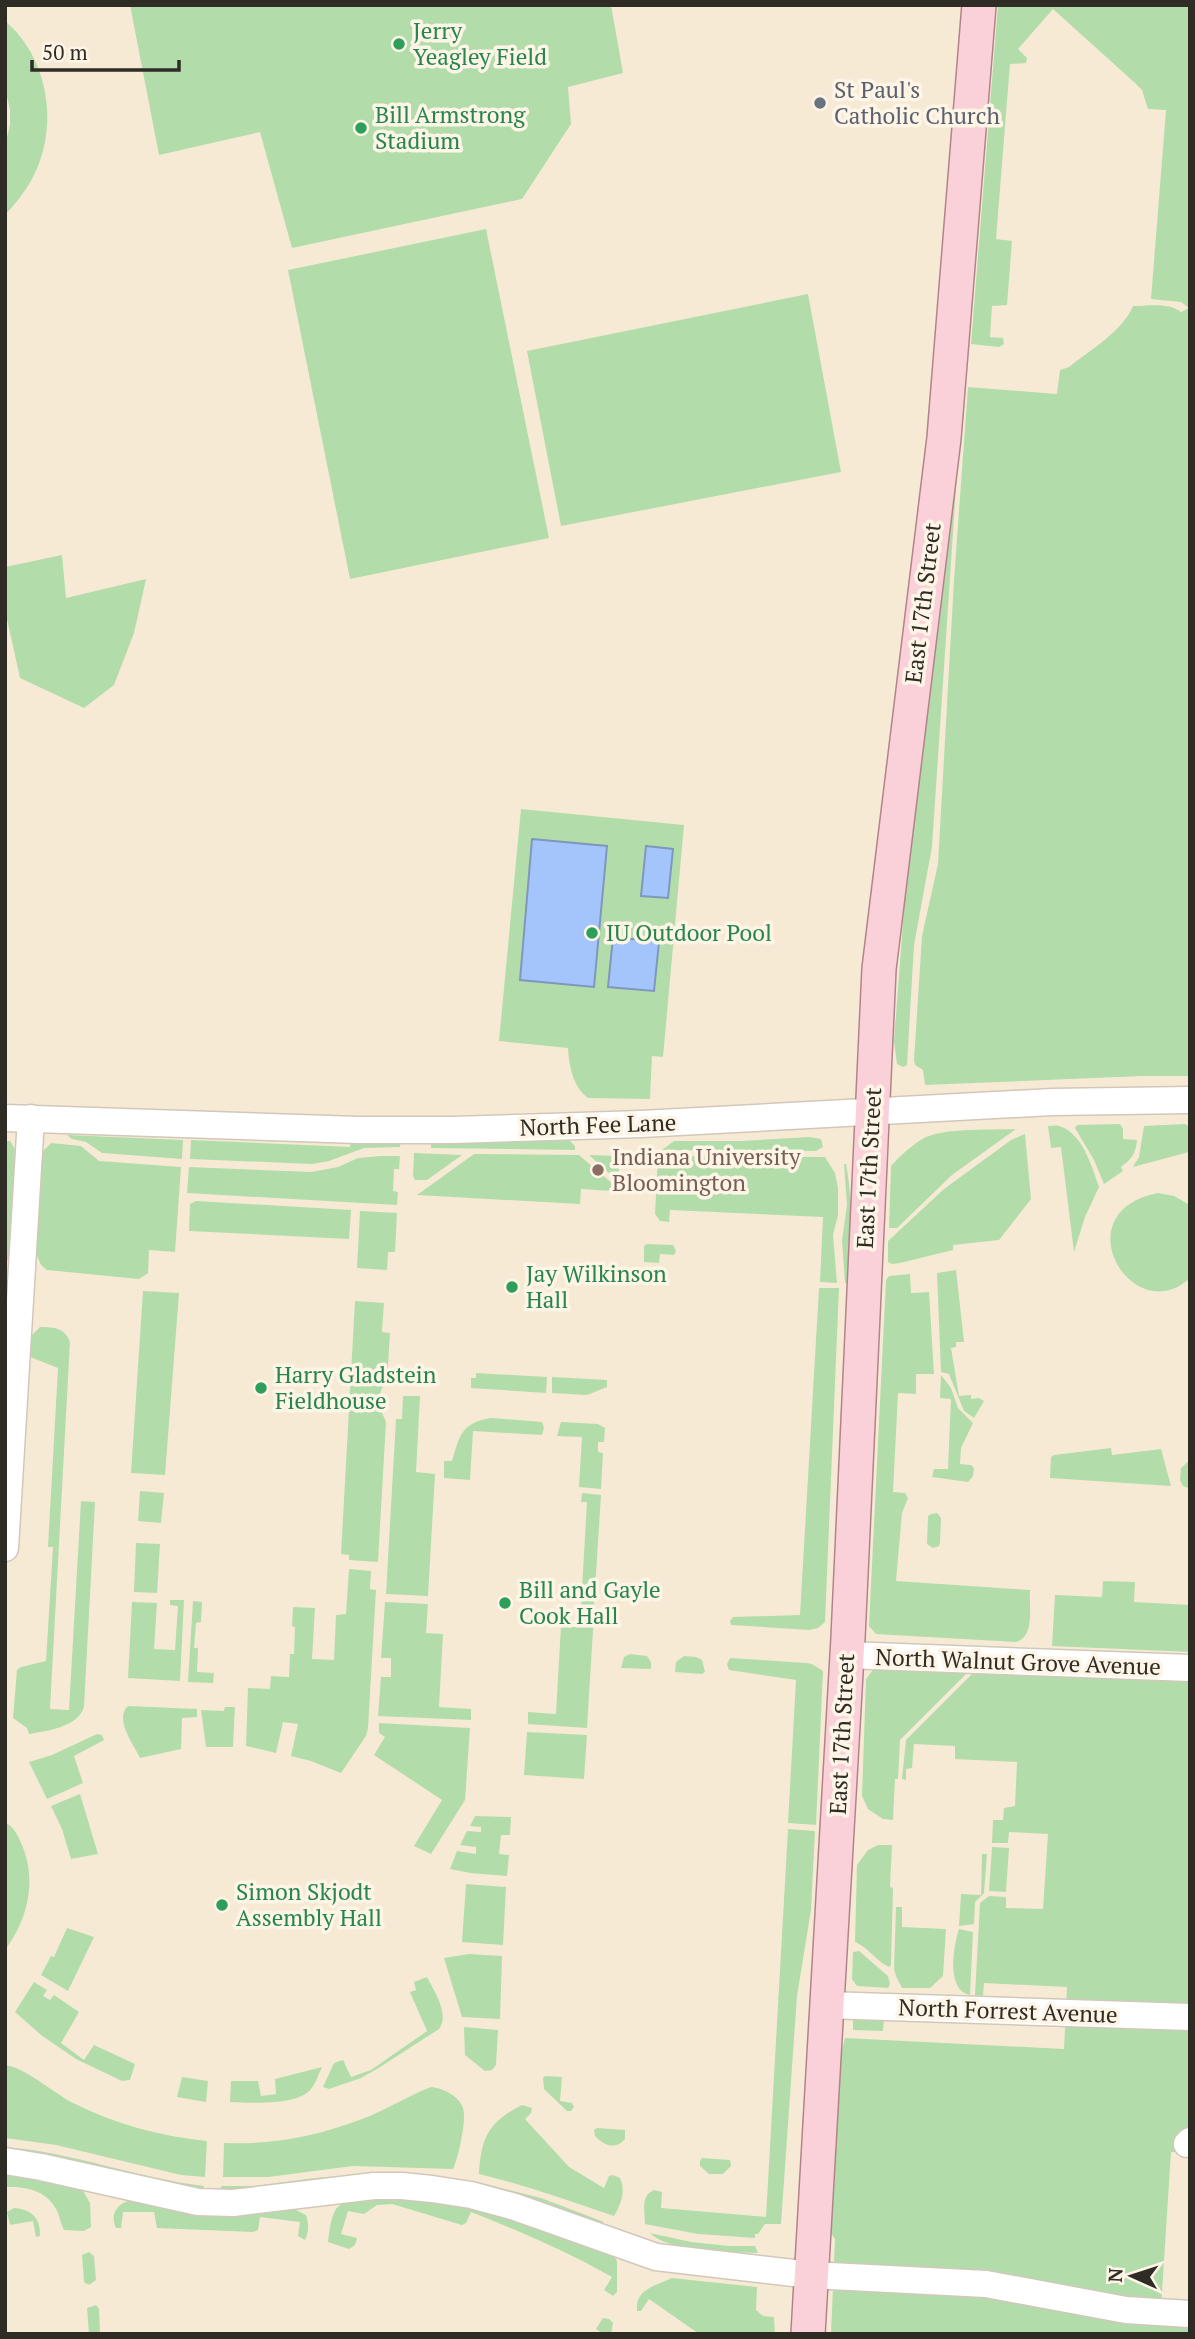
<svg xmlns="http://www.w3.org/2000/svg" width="1195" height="2339" font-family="'PT Serif',serif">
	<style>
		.built { fill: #f7ead5 }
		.green { fill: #b2ddab }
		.water { fill: #a3c5fc; stroke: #8097bc; stroke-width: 2 }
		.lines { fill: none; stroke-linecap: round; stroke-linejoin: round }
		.minor-casing { stroke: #d1c8ba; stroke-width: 29 }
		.major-casing { stroke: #b2848a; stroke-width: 36 }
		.minor { stroke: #fff; stroke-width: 26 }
		.major { stroke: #fbd1d9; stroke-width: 33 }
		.leisure-dot { fill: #2e9e5b; stroke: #fef5e7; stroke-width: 2.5 }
		.worship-dot { fill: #6b7280; stroke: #fef5e7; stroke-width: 2.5 }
		.education-dot { fill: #8d6e63; stroke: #fef5e7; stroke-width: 2.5 }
		.labels { text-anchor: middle; stroke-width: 7; stroke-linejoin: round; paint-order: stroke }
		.leisure-label { font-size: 23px; fill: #27864d; stroke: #fef5e7; text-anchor: start }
		.worship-label { font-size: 23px; fill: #5b616d; stroke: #fef5e7; text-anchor: start }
		.street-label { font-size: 23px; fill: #2f2c26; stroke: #fef5e7 }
		.education-label { font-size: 23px; fill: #785e54; stroke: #fef5e7; text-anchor: start }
	</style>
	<rect width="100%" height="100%" fill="#fef5e7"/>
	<rect class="built" x="5" y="5" width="1185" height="2329"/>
	<g class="green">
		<polygon points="130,5 611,5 623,73 568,87 571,124 522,199 292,248 260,132 159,155"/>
		<path d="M 998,5 L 1190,5 L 1190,1076 L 1142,1076 L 925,1085 L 923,1070 L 915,1065 L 914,1060 L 922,936 L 938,864 L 954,580 L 968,387 L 1057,394 L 1060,370 L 1069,367 C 1090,350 1122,332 1133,306 C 1148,306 1169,302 1181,312 L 1189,308 L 1181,302 L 1151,299 L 1166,110 L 1148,109 L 1142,90 L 1135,83 L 1053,9 L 1018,49 L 1027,58 L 1026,63 L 1010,64 L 996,239 L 1012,241 L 1007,305 L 992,306 L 990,337 L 1003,338 L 1004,344 L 999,347 L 971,344 Z"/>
		<path d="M 5,21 C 50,59 60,130 31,181 C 24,193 15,204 5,215 L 5,147 L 10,124 L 10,110 L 5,88 Z"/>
		<polygon points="486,229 549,538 350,579 288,270"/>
		<polygon points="808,294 841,472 561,526 527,351"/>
		<polygon points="964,368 932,847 914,945 907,1065 903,1067 897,1064 894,1041 909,844"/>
		<polygon points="62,555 66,598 146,579 134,633 114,685 84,708 20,678 5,610 5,567"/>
		<path d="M 521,809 L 684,825 L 663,1057 L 652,1056 L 650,1099 L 588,1098 C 573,1087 569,1066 568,1048 L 499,1041 Z"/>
		<path d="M 1120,1124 L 1123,1129 L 1123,1139 L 1137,1140 C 1136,1153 1132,1159 1121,1167 L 1123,1171 L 1104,1184 L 1094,1160 L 1075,1128 L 1077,1125 Z"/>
		<polygon points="1185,1124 1190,1127 1189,1152 1133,1167 1139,1157 1144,1126"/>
		<path d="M 1048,1126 C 1052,1126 1056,1125 1059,1126 C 1083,1133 1092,1167 1099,1187 L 1085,1217 L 1074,1252 L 1061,1147 L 1051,1148 Z"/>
		<path d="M 1016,1129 L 952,1175 L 897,1228 L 889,1228 L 891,1166 C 900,1156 914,1143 926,1137 C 948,1128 992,1130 1016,1129 Z"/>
		<polygon points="1025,1134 1031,1199 999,1240 953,1245 953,1250 900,1263 892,1264 888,1262 888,1241 944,1189 1011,1140"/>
		<polygon points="67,1135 183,1140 182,1159 102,1153 86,1142 72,1139"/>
		<polygon points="809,1137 821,1139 823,1147 816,1151 662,1150 674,1141 741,1141"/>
		<polygon points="431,1139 569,1140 575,1146 575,1150 431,1148"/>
		<polygon points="191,1140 350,1147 351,1140 401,1140 400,1147 364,1148 329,1161 312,1164 190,1159"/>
		<polygon points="5,1141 10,1141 17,1153 12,1254 5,1264"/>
		<polygon points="51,1143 81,1146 99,1161 181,1167 175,1252 149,1250 148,1273 139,1279 47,1270 41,1265 35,1251 42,1152"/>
		<polygon points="414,1153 462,1155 427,1180 415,1180 413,1176"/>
		<polygon points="474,1154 579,1155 614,1185 612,1191 581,1189 580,1204 417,1195"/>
		<polygon points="589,1155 619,1156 619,1182"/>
		<polygon points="380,1156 400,1156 399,1169 394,1169 393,1191 398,1192 397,1205 187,1193 189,1167 311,1172 338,1167 358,1158"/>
		<polygon points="658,1156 825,1157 835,1173 838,1188 838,1215 833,1235 837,1283 820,1282 823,1217 670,1210 669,1222 660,1221 655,1214"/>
		<path d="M 844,1164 L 846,1164 C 854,1203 849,1244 848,1284 L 845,1283 L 842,1241 L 847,1205 Z"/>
		<path d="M 1158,1193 L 1174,1196 L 1190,1205 L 1190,1278 C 1133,1331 1061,1212 1158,1193 Z"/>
		<polygon points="196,1201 351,1210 349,1239 189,1231 190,1204"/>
		<polygon points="360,1211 397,1213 395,1252 388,1252 387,1270 357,1268"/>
		<polygon points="647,1244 673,1245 676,1251 674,1255 660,1254 659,1263 644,1262 644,1246"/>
		<polygon points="956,1270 964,1342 956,1342 956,1347 951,1348 959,1396 971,1395 971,1399 979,1398 984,1401 974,1418 964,1411 949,1374 941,1372 937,1273"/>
		<path d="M 910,1274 L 911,1293 L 929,1292 L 934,1374 L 916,1374 L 916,1394 L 898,1393 L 893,1492 L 905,1493 L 908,1498 L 902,1513 L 896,1581 L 1030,1590 C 1029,1607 1035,1637 1016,1642 L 876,1634 L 869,1626 L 886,1280 L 889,1276 Z"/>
		<polygon points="819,1288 839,1288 825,1622 818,1628 809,1630 731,1625 730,1621 733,1617 800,1615"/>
		<polygon points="143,1291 179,1293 165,1475 131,1473"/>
		<path d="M 355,1301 L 384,1303 L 382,1332 L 390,1333 L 387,1381 C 376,1393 379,1408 386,1422 L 378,1562 L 349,1560 L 349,1555 L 341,1554 Z"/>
		<path d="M 40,1327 C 54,1327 65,1328 70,1342 L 50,1709 L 69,1710 L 81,1501 L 95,1502 L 84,1707 C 78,1727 47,1731 29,1734 L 27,1728 L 13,1718 L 17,1670 L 21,1667 L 46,1661 L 53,1547 L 48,1547 L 58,1368 L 30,1357 L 28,1350 L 30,1337 Z"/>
		<polygon points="476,1373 547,1377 546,1393 471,1388 471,1378 476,1378"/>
		<polygon points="941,1375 951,1388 958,1408 973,1423 961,1448 960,1464 971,1465 974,1468 973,1476 968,1482 932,1477 934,1469 948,1469 951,1399 940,1398"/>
		<polygon points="552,1377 607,1380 607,1387 587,1395 552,1393"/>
		<polygon points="403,1396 420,1396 416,1472 435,1474 428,1596 386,1594 396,1419 402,1419"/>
		<path d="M 491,1418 L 542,1422 L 544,1428 L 542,1435 L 473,1431 L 470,1480 L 444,1478 L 444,1461 L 452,1461 C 460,1435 461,1423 491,1418 Z"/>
		<polygon points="561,1422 598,1424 605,1428 604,1442 598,1442 598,1452 603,1453 601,1489 579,1487 582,1437 557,1436"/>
		<polygon points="1111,1448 1112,1455 1161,1449 1171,1486 1050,1478 1051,1457 1054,1455"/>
		<polygon points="1190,1460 1190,1487 1188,1488 1183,1486 1180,1480 1181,1468"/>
		<polygon points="140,1491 164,1493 161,1523 138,1521"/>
		<polygon points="582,1493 601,1495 594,1606 581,1606 587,1502 581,1502"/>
		<polygon points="937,1513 941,1518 940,1543 939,1546 933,1548 927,1544 928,1516 931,1514"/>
		<polygon points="136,1543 160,1544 157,1593 134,1592"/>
		<polygon points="349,1569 371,1571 370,1589 376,1590 368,1728 366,1736 341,1773 311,1761 291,1756 298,1724 283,1722 276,1753 246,1746 248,1688 270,1689 271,1676 289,1677 290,1654 294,1654 295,1627 292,1626 293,1607 315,1608 312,1659 334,1660 336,1615 346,1614"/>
		<polygon points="1103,1581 1135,1582 1134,1602 1190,1605 1190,1652 1052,1646 1055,1595 1102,1597"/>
		<polygon points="170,1600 184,1600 180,1681 128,1678 132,1602 157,1603 154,1649 175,1650 178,1606 170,1605"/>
		<polygon points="193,1601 202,1602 201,1622 196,1623 194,1648 198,1648 197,1672 214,1673 213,1683 188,1682"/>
		<polygon points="385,1602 428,1604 426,1633 443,1634 439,1707 471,1709 471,1720 378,1716 381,1677 391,1677 391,1658 381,1658"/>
		<polygon points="581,1613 594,1614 587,1728 528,1724 528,1712 556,1714 561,1626 580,1627"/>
		<polygon points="630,1654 647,1656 651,1662 651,1669 621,1668 624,1657"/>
		<polygon points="684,1656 696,1657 702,1660 705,1672 702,1674 675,1672 676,1662"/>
		<polygon points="730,1658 806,1663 812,1664 823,1671 816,1825 788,1823 796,1680 729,1670 727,1664"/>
		<polygon points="880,1669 969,1671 900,1740 898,1779 895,1779 893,1820 883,1819 868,1809 862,1796 866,1679 873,1670"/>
		<polygon points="975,1671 1190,1679 1190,2152 1171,2152 1161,2308 1190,2310 1190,2334 831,2334 835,2239 831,2233 835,2076 845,2038 1064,2049 1067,1987 984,1983 983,1996 975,1995 980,1903 989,1896 1006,1897 1006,1908 1043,1909 1048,1834 1009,1832 1008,1843 992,1843 993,1820 1003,1820 1004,1808 1015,1806 1017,1762 955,1759 955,1746 914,1744 912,1768 906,1769 906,1780 902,1779 906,1740"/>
		<path d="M 128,1706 L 197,1709 L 197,1717 L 182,1718 L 181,1749 L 140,1758 C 133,1743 114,1719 128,1706 Z"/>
		<polygon points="225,1707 235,1707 233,1747 206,1747 201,1710 224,1711"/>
		<polygon points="379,1723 470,1728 465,1800 431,1854 414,1846 442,1800 374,1755 385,1737 379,1733"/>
		<polygon points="527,1732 587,1735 584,1779 524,1775"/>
		<polygon points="97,1734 102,1735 104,1740 74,1756 83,1783 47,1799 29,1762 52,1755"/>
		<polygon points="80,1794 98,1854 71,1859 62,1829 51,1806"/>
		<polygon points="475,1816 511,1817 510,1835 501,1835 499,1854 509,1855 507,1876 470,1873 450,1869 457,1851 476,1854 476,1847 460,1845 467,1831 481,1832 481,1827 470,1826"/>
		<path d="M 6,1823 C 14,1827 18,1836 22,1845 C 37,1881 28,1919 5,1950 Z"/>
		<path d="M 788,1829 L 815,1831 L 811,1910 L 797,1996 L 781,2224 L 765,2224 L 758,2234 L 755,2234 L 755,2238 L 698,2234 L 645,2224 C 645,2211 640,2196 654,2190 L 662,2192 L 661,2208 L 766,2217 Z"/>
		<path d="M 878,1845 L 892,1845 L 890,1887 L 893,1888 L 891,1965 L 889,1967 C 876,1961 869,1948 855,1942 L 857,1865 L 868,1850 Z"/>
		<polygon points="992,1847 1009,1848 1006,1892 989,1891"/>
		<polygon points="982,1854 987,1854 984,1893 975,1902 974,1924 959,1926 961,1894 981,1895"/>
		<polygon points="466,1884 506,1887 503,1945 462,1942"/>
		<polygon points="896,1907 902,1907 902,1927 946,1929 943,1976 930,1988 902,1988 896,1976 894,1969"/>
		<polygon points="67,1928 94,1937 68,1991 41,1975 51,1956 54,1957"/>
		<path d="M 959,1929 L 973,1932 L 970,1995 C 946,1991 953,1947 959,1929 Z"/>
		<polygon points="859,1951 888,1976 890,1984 888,1988 857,1986 852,1979 853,1952"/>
		<polygon points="469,1954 502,1956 500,2019 462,2017 444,1958"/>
		<path d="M 427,1977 C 434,1991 450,2014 439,2029 L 377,2069 L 361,2078 L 329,2089 L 323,2087 L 334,2063 L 343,2060 L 351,2077 L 371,2070 L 427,2031 L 410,1992 L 416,1990 L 414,1982 Z"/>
		<polygon points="34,1982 47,1990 43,1996 50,2000 54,1995 79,2012 61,2043 84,2060 94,2045 135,2064 130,2080 122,2081 76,2059 41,2035 15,2012"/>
		<polygon points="884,2016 883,2031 853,2030 853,2017"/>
		<polygon points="464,2027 498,2030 496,2065 492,2070 485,2071 465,2055"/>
		<path d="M 5,2065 C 24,2067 53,2092 71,2102 C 115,2124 159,2136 207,2141 L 205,2177 L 181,2175 L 56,2145 L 5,2138 Z"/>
		<path d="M 322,2067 C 318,2075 315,2087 308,2092 C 293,2105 250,2103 230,2102 L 231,2081 L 258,2081 L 261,2096 L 276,2094 L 275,2079 Z"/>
		<polygon points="545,2076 562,2077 560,2101 572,2103 574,2107 571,2111 567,2111 544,2089 543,2078"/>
		<polygon points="182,2077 208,2081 206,2102 177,2097"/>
		<path d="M 431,2087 C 443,2088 459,2096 463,2108 C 467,2120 458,2159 453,2169 L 353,2166 L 268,2177 L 223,2177 L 224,2143 C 272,2145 318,2136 362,2119 C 386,2110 408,2096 431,2087 Z"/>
		<path d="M 522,2105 L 532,2108 L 531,2113 L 525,2119 L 569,2167 L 604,2188 L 609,2176 L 613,2175 L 620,2178 C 626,2191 621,2205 614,2216 C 569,2201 525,2185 479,2174 C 481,2138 488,2122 522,2105 Z"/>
		<path d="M 597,2128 L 625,2130 L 625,2139 C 616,2150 604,2146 595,2136 L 594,2130 Z"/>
		<path d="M 5,2147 C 73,2152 136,2178 204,2186 L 202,2192 L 5,2153 Z"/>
		<polygon points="702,2158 730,2160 731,2166 723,2174 709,2174 700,2166 700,2161"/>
		<polygon points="382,2173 440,2176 440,2180 221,2194 221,2186 255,2186 315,2178"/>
		<path d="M 5,2174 L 31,2176 L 82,2189 L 90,2203 L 91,2227 L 84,2231 L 64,2230 C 61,2224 60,2219 58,2213 C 49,2191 27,2186 5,2187 Z"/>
		<polygon points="485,2184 541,2198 604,2222 599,2224 489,2188"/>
		<path d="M 402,2200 L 448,2203 L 499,2213 L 607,2252 L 615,2257 L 617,2261 L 617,2292 L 613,2296 L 604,2290 L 612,2277 C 566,2251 519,2231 471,2212 L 466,2223 L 462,2225 L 392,2204 L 377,2205 L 364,2214 L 348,2211 L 341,2234 L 357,2238 L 355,2245 L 349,2249 L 328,2242 C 329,2232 331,2217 336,2209 C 345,2195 386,2200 402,2200 Z"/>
		<path d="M 128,2201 L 257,2213 L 294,2209 L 306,2215 C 309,2224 309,2232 305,2240 L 298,2236 L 300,2222 L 260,2217 L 258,2230 L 253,2232 L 157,2228 L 154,2212 L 123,2212 L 121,2228 L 116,2228 C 110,2215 116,2205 128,2201 Z"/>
		<path d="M 14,2208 C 31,2209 41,2218 40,2236 L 36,2237 L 33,2221 L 10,2225 L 7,2212 Z"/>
		<path d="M 650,2233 L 691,2242 L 729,2246 L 755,2246 L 758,2253 C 732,2252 667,2252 650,2233 Z"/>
		<polygon points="89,2252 94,2256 96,2280 89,2285 84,2282 82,2255"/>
		<path d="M 672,2278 L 757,2287 L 756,2310 L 763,2316 L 774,2317 L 775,2334 L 699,2334 L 649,2299 L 641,2311 L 637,2311 C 635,2289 655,2286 672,2278 Z"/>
		<polygon points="96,2305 99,2309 100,2333 89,2334 87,2308"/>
		<polygon points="603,2318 609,2319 613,2323 611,2334 603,2334 596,2329"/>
	</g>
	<g class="water">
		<polygon points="532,839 607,846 594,987 520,980"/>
		<polygon points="646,846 673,849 668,898 641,896"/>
		<polygon points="613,937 659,942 654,991 608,987"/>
	</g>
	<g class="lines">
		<defs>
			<g id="minor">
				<polyline points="5,1118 358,1130 453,1130 641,1124 1052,1102 1190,1100"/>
				<polyline points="5,1548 31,1118"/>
				<polyline points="847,1655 1190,1668"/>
				<polyline points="826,2005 1190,2017"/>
				<polyline points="1187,2144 1190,2141"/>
				<polyline points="5,2161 41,2167 198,2202 233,2203 374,2186 402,2186 432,2189 471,2195 515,2207 656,2257 811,2275 986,2284 1126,2310 1190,2314"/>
			</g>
			<polyline id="major" points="808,2334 848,1638 879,969 944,438 979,5"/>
		</defs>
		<use href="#minor" class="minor-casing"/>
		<use href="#major" class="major-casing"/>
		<use href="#minor" class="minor"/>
		<use href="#major" class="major"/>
	</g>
	<g class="leisure-dot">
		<circle cx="399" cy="44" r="7"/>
		<circle cx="361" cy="128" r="7"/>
		<circle cx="592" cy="933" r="7"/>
		<circle cx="512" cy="1287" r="7"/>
		<circle cx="261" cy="1388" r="7"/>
		<circle cx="505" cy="1603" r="7"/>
		<circle cx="222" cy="1905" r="7"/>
	</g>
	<circle class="worship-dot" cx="820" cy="103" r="7"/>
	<circle class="education-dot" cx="598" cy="1170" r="7"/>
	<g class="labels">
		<g class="leisure-label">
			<text x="413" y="39">Jerry<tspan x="413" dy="26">Yeagley Field</tspan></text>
			<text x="375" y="123">Bill Armstrong<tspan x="375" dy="26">Stadium</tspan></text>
			<text x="606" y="941">IU Outdoor Pool</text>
			<text x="526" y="1282">Jay Wilkinson<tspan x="526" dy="26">Hall</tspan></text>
			<text x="275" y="1383">Harry Gladstein<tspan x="275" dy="26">Fieldhouse</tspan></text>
			<text x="519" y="1598">Bill and Gayle<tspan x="519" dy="26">Cook Hall</tspan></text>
			<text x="236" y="1900">Simon Skjodt<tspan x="236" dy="26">Assembly Hall</tspan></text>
		</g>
		<g class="worship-label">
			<text x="834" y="98">St Paul's<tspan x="834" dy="26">Catholic Church</tspan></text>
		</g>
		<g class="street-label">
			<text transform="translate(923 603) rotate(-83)" y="8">East 17th Street</text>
			<text transform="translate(598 1125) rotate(-2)" y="8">North Fee Lane</text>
			<text transform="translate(869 1168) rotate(-87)" y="8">East 17th Street</text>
			<text transform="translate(1018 1662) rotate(2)" y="8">North Walnut Grove Avenue</text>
			<text transform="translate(842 1734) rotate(-87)" y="8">East 17th Street</text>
			<text transform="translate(1008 2011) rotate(2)" y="8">North Forrest Avenue</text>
		</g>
		<g class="education-label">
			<text x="612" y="1165">Indiana University<tspan x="612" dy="26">Bloomington</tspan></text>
		</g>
	</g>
	<rect width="1195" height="2339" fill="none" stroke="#2f2c26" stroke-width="14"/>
	<g transform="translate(1132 2276) rotate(273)" stroke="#fef5e7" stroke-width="5" paint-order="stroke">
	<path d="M0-5L12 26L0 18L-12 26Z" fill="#2f2c26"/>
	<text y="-10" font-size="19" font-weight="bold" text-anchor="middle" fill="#2f2c26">N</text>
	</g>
	<path d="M32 60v10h147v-10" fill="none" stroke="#2f2c26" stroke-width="3.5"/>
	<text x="42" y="60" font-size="21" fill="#2f2c26" stroke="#fef5e7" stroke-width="5" paint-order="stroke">50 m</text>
</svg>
